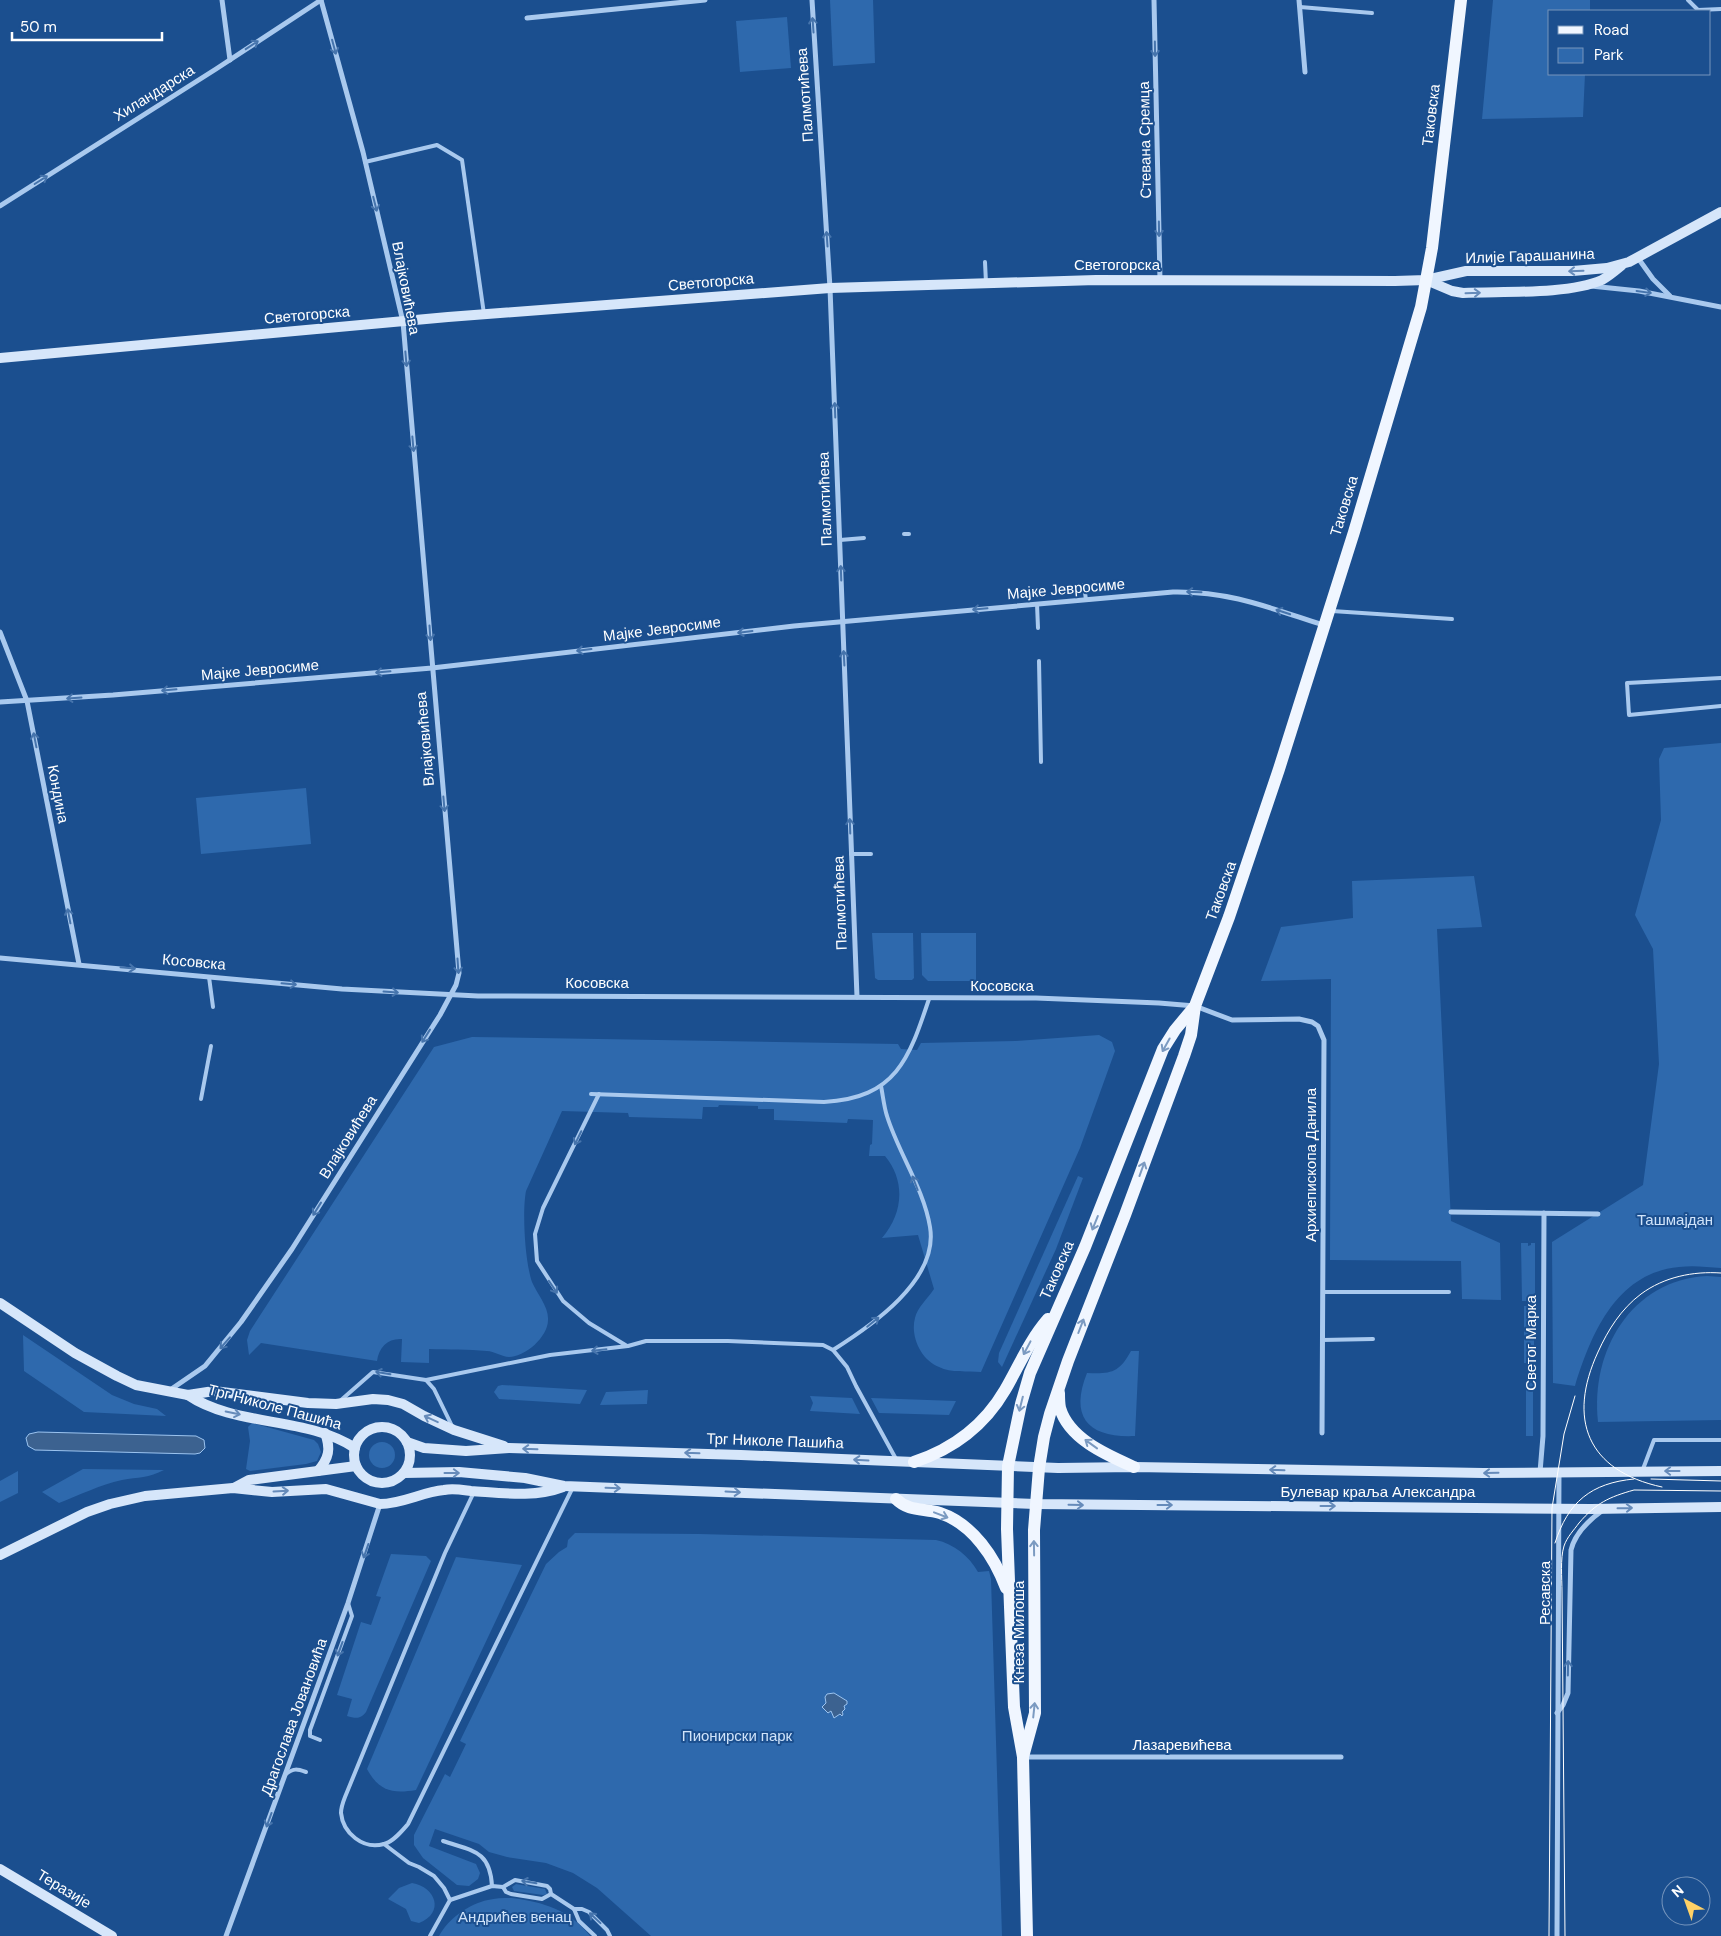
<svg xmlns="http://www.w3.org/2000/svg" width="1721" height="1936" font-family="'DM Sans',sans-serif">
	<style>
		.green { fill: #2e69ad }
		.water { fill: #3c6290; stroke: #9cc4f0 }
		.lines { fill: none; stroke-linecap: round; stroke-linejoin: round }
		.lane { stroke: #a9c9ee; stroke-width: 4 }
		.street { stroke: #a9c9ee; stroke-width: 5 }
		.secondary { stroke: #d6e6fa; stroke-width: 10 }
		.primary { stroke: #f0f6ff; stroke-width: 12 }
		.tram { stroke: #fff; stroke-width: 1 }
		.oneway { stroke: #4674ac }
		.oneway2 { stroke: #668bba }
		.oneway3 { stroke: #7b9ac1 }
		.labels { text-anchor: middle; stroke-width: 4; stroke-linejoin: round; paint-order: stroke }
		.street-label { font-size: 15px; fill: #fff; stroke: #1b4f8f }
		.park-label { font-size: 15px; fill: #cfe3fa; stroke: #1b4f8f }
	</style>
	<rect width="100%" height="100%" fill="#1b4f8f"/>
	<g class="green">
		<polygon points="830,0 873,0 875,63 833,66"/>
		<polygon points="1493,0 1590,0 1590,11 1550,11 1550,74 1585,74 1583,117 1482,119"/>
		<polygon points="787,17 791,68 740,72 736,21"/>
		<path d="M 1721,743 L 1721,1268 C 1707,1267 1693,1265 1679,1267 C 1616,1273 1591,1334 1575,1386 L 1553,1383 L 1552,1242 L 1643,1185 L 1659,1064 L 1653,949 L 1635,915 L 1661,820 L 1659,759 L 1664,748 Z"/>
		<polygon points="306,788 311,844 201,854 196,798"/>
		<polygon points="1474,876 1482,927 1437,929 1451,1221 1500,1243 1501,1300 1462,1299 1461,1261 1330,1260 1331,979 1261,981 1281,927 1353,918 1352,881"/>
		<polygon points="872,933 913,933 914,978 912,980 878,980 875,978"/>
		<polygon points="921,933 976,933 976,981 928,981 922,975"/>
		<path d="M 1099,1035 L 1112,1042 L 1115,1051 L 1080,1148 L 981,1372 C 968,1371 951,1373 939,1367 C 921,1360 910,1336 915,1318 C 917,1308 928,1298 934,1289 L 918,1235 L 882,1238 C 903,1214 906,1181 885,1156 L 869,1156 L 870,1145 L 872,1144 L 873,1120 L 848,1119 L 847,1123 L 774,1120 L 774,1109 L 758,1109 L 758,1106 L 719,1105 L 718,1107 L 703,1107 L 702,1119 L 629,1117 L 628,1113 L 562,1111 L 526,1191 C 522,1212 525,1262 532,1282 C 537,1294 549,1307 548,1320 C 548,1337 525,1357 509,1357 C 502,1357 494,1351 487,1351 C 468,1349 449,1350 429,1349 L 429,1363 L 401,1362 L 402,1339 C 388,1338 379,1347 377,1361 L 261,1343 L 249,1355 L 247,1340 L 250,1331 L 434,1047 L 472,1037 L 898,1044 L 901,1049 L 917,1050 L 921,1043 L 1016,1041 Z"/>
		<polygon points="1078,1176 1083,1178 1056,1249 1002,1367 998,1362 999,1353"/>
		<polygon points="1521,1243 1528,1243 1528,1246 1531,1245 1531,1243 1535,1243 1535,1301 1522,1301"/>
		<path d="M 1707,1276 L 1721,1277 L 1721,1420 L 1598,1422 C 1590,1351 1631,1280 1707,1276 Z"/>
		<rect x="1524" y="1306" width="10" height="57"/>
		<polygon points="23,1335 112,1395 134,1404 157,1409 166,1416 84,1412 24,1371"/>
		<path d="M 1131,1351 L 1139,1351 L 1135,1436 C 1089,1438 1069,1418 1087,1373 C 1111,1374 1119,1373 1131,1351 Z"/>
		<rect x="1526" y="1375" width="7" height="61"/>
		<polygon points="502,1385 587,1390 580,1404 499,1399 494,1392 498,1386"/>
		<polygon points="648,1390 647,1404 600,1405 606,1392"/>
		<polygon points="810,1396 852,1398 860,1414 810,1411 813,1403"/>
		<polygon points="871,1398 956,1401 949,1415 879,1413"/>
		<polygon points="252,1423 314,1440 318,1444 321,1452 317,1461 306,1464 250,1471 246,1469 250,1441 248,1427"/>
		<circle cx="382" cy="1455" r="13"/>
		<path d="M 83,1469 L 164,1470 C 149,1478 138,1477 122,1480 C 100,1485 79,1495 59,1503 L 42,1492 Z"/>
		<polygon points="18,1471 18,1493 0,1502 0,1481"/>
		<path d="M 575,1533 L 699,1534 L 936,1540 C 954,1544 969,1556 978,1572 L 989,1571 L 991,1579 L 1002,1936 L 651,1936 L 597,1888 L 573,1873 L 546,1863 L 507,1857 L 489,1852 L 479,1844 L 435,1829 L 429,1846 L 476,1864 L 480,1873 L 478,1879 L 469,1886 L 457,1885 L 423,1858 L 414,1845 L 414,1835 L 445,1774 L 450,1777 L 466,1744 L 460,1741 L 546,1564 L 559,1552 L 567,1547 L 568,1540 Z"/>
		<path d="M 391,1554 L 426,1556 L 431,1561 L 366,1712 C 360,1720 355,1718 347,1716 L 352,1699 L 337,1695 L 361,1622 L 371,1625 L 381,1597 L 376,1596 Z"/>
		<path d="M 456,1557 L 522,1565 L 416,1790 C 392,1794 379,1791 367,1769 Z"/>
		<path d="M 412,1883 C 436,1887 445,1913 419,1923 L 411,1921 L 406,1909 L 388,1899 L 399,1888 Z"/>
		<polygon points="516,1884 545,1889 547,1894 543,1895 514,1891 512,1887"/>
		<path d="M 512,1898 C 543,1902 570,1910 590,1936 L 439,1936 C 449,1918 469,1904 488,1900 C 496,1898 504,1898 512,1898 Z"/>
	</g>
	<g class="water">
		<polygon points="38,1432 196,1436 204,1440 205,1448 200,1453 195,1454 35,1450 28,1446 26,1438 29,1434"/>
		<polygon points="834,1693 847,1701 847,1704 844,1706 845,1709 842,1712 843,1714 842,1716 840,1714 834,1718 831,1711 828,1713 822,1707 826,1703 825,1697 827,1694"/>
	</g>
	<g class="lines">
		<g class="lane">
			<polyline points="1688,0 1698,10 1721,9"/>
			<polyline points="1300,7 1372,13"/>
			<polyline points="365,162 437,145 462,160 484,314"/>
			<polyline points="985,262 986,283"/>
			<polyline points="904,534 909,534"/>
			<polyline points="840,540 864,538"/>
			<polyline points="1084,585 1086,600"/>
			<polyline points="1037,604 1038,628"/>
			<polyline points="1332,611 1452,619"/>
			<polyline points="1039,661 1041,762"/>
			<polyline points="1721,678 1627,683 1629,715 1721,706"/>
			<polyline points="851,854 871,854"/>
			<polyline points="209,977 213,1007"/>
			<path d="M 591,1094 L 824,1102 C 896,1098 909,1059 929,999"/>
			<polyline points="599,1094 543,1208 535,1234 537,1261 563,1301 589,1323 627,1346"/>
			<polyline points="201,1099 211,1046"/>
			<polyline points="1323,1292 1449,1292"/>
			<polyline points="1322,1340 1373,1339"/>
			<path d="M 833,1350 C 871,1326 939,1280 930,1227 C 924,1189 898,1152 887,1116 C 884,1107 883,1096 881,1086"/>
			<polyline points="426,1380 550,1355 628,1346 646,1341 728,1341 823,1345 833,1350 847,1367 856,1386 896,1459"/>
			<polyline points="340,1401 373,1372 426,1380 434,1389 452,1426"/>
			<polyline points="1643,1469 1654,1440 1721,1440"/>
			<path d="M 474,1492 L 445,1553 L 345,1797 C 343,1802 341,1808 341,1813 C 343,1833 363,1850 384,1844 C 393,1842 402,1831 408,1824 L 573,1487"/>
			<polyline points="320,1740 310,1736 310,1730 352,1616 348,1603"/>
			<path d="M 286,1774 C 294,1768 297,1769 306,1772"/>
			<path d="M 443,1841 C 472,1851 490,1850 492,1886"/>
			<polyline points="384,1844 409,1863 419,1867 434,1876 444,1888 450,1900 430,1936"/>
			<polyline points="503,1887 506,1892 511,1894 542,1899 551,1894"/>
			<polyline points="450,1900 492,1886 503,1887 515,1880 547,1886 550,1889 551,1894 574,1909 582,1909 589,1912 607,1930 610,1936"/>
			<polyline points="574,1909 579,1921 595,1936"/>
		</g>
		<g class="street">
			<polyline points="222,0 230,60"/>
			<polyline points="812,0 830,288 857,997"/>
			<polyline points="1154,0 1160,280"/>
			<polyline points="1299,0 1305,72"/>
			<polyline points="527,18 705,0"/>
			<polyline points="0,206 216,69 321,0"/>
			<polyline points="1638,258 1653,279 1670,296"/>
			<polyline points="1591,286 1639,291 1721,307"/>
			<polyline points="0,632 27,701 79,964"/>
			<path d="M 0,702 L 113,695 L 432,668 L 794,626 L 1173,592 C 1230,591 1270,608 1323,625"/>
			<polyline points="0,958 342,989 478,996 1036,998 1159,1003 1195,1006 1232,1020 1299,1019 1312,1022 1318,1026 1324,1040 1322,1433"/>
			<polyline points="1451,1212 1598,1214"/>
			<polyline points="170,1390 205,1366 241,1322 292,1249 440,1015 456,985 459,973 403,322 363,152 321,0"/>
			<polyline points="1540,1472 1543,1436 1544,1213"/>
			<path d="M 1557,1713 L 1563,1705 L 1568,1693 L 1571,1550 C 1575,1533 1589,1520 1603,1510"/>
			<polyline points="1023,1757 1341,1757"/>
			<polyline points="226,1936 348,1603 380,1504"/>
			<polyline points="1557,1936 1559,1472"/>
		</g>
		<g class="secondary">
			<path d="M 1426,280 L 1452,291 L 1463,293 C 1502,291 1567,295 1602,280 C 1609,276 1615,271 1621,266"/>
			<polyline points="0,358 448,317 830,288 1096,280 1395,281 1426,280 1466,271 1573,271 1607,268 1629,262 1721,212"/>
			<polyline points="0,1303 75,1353 117,1376 136,1385 188,1395 214,1391 308,1403 336,1404 373,1399 388,1400 403,1404 424,1416 454,1430 504,1446"/>
			<path d="M 188,1395 C 235,1427 306,1416 355,1448"/>
			<circle cx="382" cy="1455" r="28"/>
			<polyline points="407,1442 424,1448 466,1451 509,1448 741,1455 1058,1468 1134,1467 1483,1473 1721,1471"/>
			<path d="M 318,1471 C 329,1458 331,1449 325,1433"/>
			<polyline points="404,1473 459,1472 525,1478 564,1486 1035,1504 1591,1509 1721,1507"/>
			<polyline points="234,1488 249,1480 356,1466"/>
			<path d="M 0,1555 L 87,1512 L 110,1504 L 145,1496 L 233,1488 L 272,1492 L 326,1489 L 380,1504 C 402,1504 422,1492 444,1490 C 453,1488 463,1490 471,1491 C 502,1493 534,1498 563,1487"/>
			<polyline points="0,1869 112,1936"/>
		</g>
		<g class="primary">
			<path d="M 1059,1393 C 1059,1397 1059,1403 1060,1408 C 1069,1439 1107,1455 1134,1467"/>
			<path d="M 914,1462 C 953,1449 984,1426 1005,1390 C 1019,1366 1029,1341 1048,1319"/>
			<path d="M 896,1499 C 909,1512 924,1508 940,1513 C 973,1524 995,1558 1006,1588"/>
			<polyline points="1023,1757 1035,1713 1034,1530 1039,1468 1044,1437 1050,1414 1068,1361 1125,1215 1184,1056 1191,1035 1195,1006 1229,917 1279,769 1354,532 1421,307 1432,248 1461,0"/>
			<polyline points="1027,1936 1023,1757 1014,1707 1010,1607 1007,1529 1008,1466 1021,1404 1030,1373 1085,1247 1163,1049 1175,1030 1195,1006"/>
		</g>
		<g class="tram">
			<polyline points="1651,1479 1721,1481"/>
			<path d="M 1662,1487 C 1587,1471 1567,1419 1598,1352 C 1608,1330 1621,1309 1641,1294 C 1664,1277 1693,1271 1721,1273"/>
			<path d="M 1555,1543 C 1568,1502 1591,1483 1634,1479"/>
			<polyline points="1549,1936 1552,1508 1564,1434 1575,1396"/>
			<path d="M 1565,1936 L 1562,1592 C 1562,1578 1560,1559 1564,1546 C 1567,1537 1574,1530 1579,1523 C 1596,1503 1609,1497 1634,1490 L 1721,1491"/>
		</g>
	</g>
	<defs><path id="oneway-shaft" d="M-6 0H5M1.5-3L5.5 0L1.5 3" fill="none" stroke-width="1.6" stroke-linecap="round" stroke-linejoin="round" transform="scale(1.25)"/></defs>
	<g class="oneway">
		<use href="#oneway-shaft" transform="translate(813 25) rotate(-94)"/>
		<use href="#oneway-shaft" transform="translate(252 45) rotate(-33)"/>
		<use href="#oneway-shaft" transform="translate(334 47) rotate(75)"/>
		<use href="#oneway-shaft" transform="translate(1155 49) rotate(89)"/>
		<use href="#oneway-shaft" transform="translate(41 180) rotate(-32)"/>
		<use href="#oneway-shaft" transform="translate(375 204) rotate(76)"/>
		<use href="#oneway-shaft" transform="translate(1159 229) rotate(89)"/>
		<use href="#oneway-shaft" transform="translate(827 239) rotate(-94)"/>
		<use href="#oneway-shaft" transform="translate(1644 292) rotate(8)"/>
		<use href="#oneway-shaft" transform="translate(406 359) rotate(85)"/>
		<use href="#oneway-shaft" transform="translate(835 410) rotate(-92)"/>
		<use href="#oneway-shaft" transform="translate(413 444) rotate(85)"/>
		<use href="#oneway-shaft" transform="translate(841 573) rotate(-92)"/>
		<use href="#oneway-shaft" transform="translate(1194 592) rotate(-178)"/>
		<use href="#oneway-shaft" transform="translate(980 609) rotate(175)"/>
		<use href="#oneway-shaft" transform="translate(1283 612) rotate(-162)"/>
		<use href="#oneway-shaft" transform="translate(745 632) rotate(173)"/>
		<use href="#oneway-shaft" transform="translate(430 633) rotate(86)"/>
		<use href="#oneway-shaft" transform="translate(584 650) rotate(173)"/>
		<use href="#oneway-shaft" transform="translate(844 658) rotate(-93)"/>
		<use href="#oneway-shaft" transform="translate(383 672) rotate(175)"/>
		<use href="#oneway-shaft" transform="translate(169 690) rotate(175)"/>
		<use href="#oneway-shaft" transform="translate(74 698) rotate(176)"/>
		<use href="#oneway-shaft" transform="translate(35 740) rotate(-101)"/>
		<use href="#oneway-shaft" transform="translate(444 804) rotate(85)"/>
		<use href="#oneway-shaft" transform="translate(850 826) rotate(-92)"/>
		<use href="#oneway-shaft" transform="translate(69 916) rotate(-101)"/>
		<use href="#oneway-shaft" transform="translate(458 966) rotate(86)"/>
		<use href="#oneway-shaft" transform="translate(128 968) rotate(5)"/>
		<use href="#oneway-shaft" transform="translate(289 984) rotate(5)"/>
		<use href="#oneway-shaft" transform="translate(391 992) rotate(4)"/>
		<use href="#oneway-shaft" transform="translate(426 1036) rotate(122)"/>
		<use href="#oneway-shaft" transform="translate(578 1138) rotate(116)"/>
		<use href="#oneway-shaft" transform="translate(915 1183) rotate(-111)"/>
		<use href="#oneway-shaft" transform="translate(317 1209) rotate(122)"/>
		<use href="#oneway-shaft" transform="translate(553 1287) rotate(56)"/>
		<use href="#oneway-shaft" transform="translate(873 1322) rotate(-39)"/>
		<use href="#oneway-shaft" transform="translate(225 1343) rotate(131)"/>
		<use href="#oneway-shaft" transform="translate(599 1350) rotate(174)"/>
		<use href="#oneway-shaft" transform="translate(383 1373) rotate(-171)"/>
		<use href="#oneway-shaft" transform="translate(366 1551) rotate(109)"/>
		<use href="#oneway-shaft" transform="translate(340 1649) rotate(110)"/>
		<use href="#oneway-shaft" transform="translate(1568 1668) rotate(-89)"/>
		<use href="#oneway-shaft" transform="translate(269 1820) rotate(110)"/>
		<use href="#oneway-shaft" transform="translate(529 1882) rotate(-171)"/>
		<use href="#oneway-shaft" transform="translate(595 1918) rotate(-137)"/>
	</g>
	<g class="oneway2">
		<use href="#oneway-shaft" transform="translate(1576 271) rotate(178)"/>
		<use href="#oneway-shaft" transform="translate(1473 293) rotate(-2)"/>
		<use href="#oneway-shaft" transform="translate(233 1413) rotate(12)"/>
		<use href="#oneway-shaft" transform="translate(431 1419) rotate(-155)"/>
		<use href="#oneway-shaft" transform="translate(530 1449) rotate(-178)"/>
		<use href="#oneway-shaft" transform="translate(692 1453) rotate(-178)"/>
		<use href="#oneway-shaft" transform="translate(861 1460) rotate(-177)"/>
		<use href="#oneway-shaft" transform="translate(1277 1470) rotate(-178)"/>
		<use href="#oneway-shaft" transform="translate(1672 1471) rotate(180)"/>
		<use href="#oneway-shaft" transform="translate(452 1473)"/>
		<use href="#oneway-shaft" transform="translate(1491 1473) rotate(179)"/>
		<use href="#oneway-shaft" transform="translate(613 1488) rotate(2)"/>
		<use href="#oneway-shaft" transform="translate(281 1491) rotate(-3)"/>
		<use href="#oneway-shaft" transform="translate(733 1492) rotate(3)"/>
		<use href="#oneway-shaft" transform="translate(1076 1505) rotate(1)"/>
		<use href="#oneway-shaft" transform="translate(1165 1505)"/>
		<use href="#oneway-shaft" transform="translate(1328 1506)"/>
		<use href="#oneway-shaft" transform="translate(1625 1508) rotate(-1)"/>
	</g>
	<g class="oneway3">
		<use href="#oneway-shaft" transform="translate(1166 1045) rotate(119)"/>
		<use href="#oneway-shaft" transform="translate(1142 1169) rotate(-70)"/>
		<use href="#oneway-shaft" transform="translate(1095 1223) rotate(112)"/>
		<use href="#oneway-shaft" transform="translate(1081 1326) rotate(-69)"/>
		<use href="#oneway-shaft" transform="translate(1027 1348) rotate(118)"/>
		<use href="#oneway-shaft" transform="translate(1021 1404) rotate(104)"/>
		<use href="#oneway-shaft" transform="translate(1091 1444) rotate(-144)"/>
		<use href="#oneway-shaft" transform="translate(941 1515) rotate(21)"/>
		<use href="#oneway-shaft" transform="translate(1034 1548) rotate(-91)"/>
		<use href="#oneway-shaft" transform="translate(1034 1710) rotate(-84)"/>
	</g>
	<g class="labels">
		<g class="street-label">
			<text transform="translate(154 93) rotate(-32)" y="5">Хиландарска</text>
			<text transform="translate(805 95) rotate(-94)" y="5">Палмотићева</text>
			<text transform="translate(1431 115) rotate(-83)" y="5">Таковска</text>
			<text transform="translate(1145 140) rotate(-91)" y="5">Стевана Сремца</text>
			<text transform="translate(1530 256) rotate(-2)" y="5">Илије Гарашанина</text>
			<text x="1117" y="270">Светогорска</text>
			<text transform="translate(711 282) rotate(-5)" y="5">Светогорска</text>
			<text transform="translate(406 288) rotate(79)" y="5">Влајковићева</text>
			<text transform="translate(307 315) rotate(-5)" y="5">Светогорска</text>
			<text transform="translate(825 499) rotate(-92)" y="5">Палмотићева</text>
			<text transform="translate(1344 506) rotate(-73)" y="5">Таковска</text>
			<text transform="translate(1066 589) rotate(-5)" y="5">Мајке Јевросиме</text>
			<text transform="translate(662 629) rotate(-7)" y="5">Мајке Јевросиме</text>
			<text transform="translate(260 670) rotate(-5)" y="5">Мајке Јевросиме</text>
			<text transform="translate(425 739) rotate(-95)" y="5">Влајковићева</text>
			<text transform="translate(58 794) rotate(79)" y="5">Кондина</text>
			<text transform="translate(1221 891) rotate(-70)" y="5">Таковска</text>
			<text transform="translate(840 903) rotate(-92)" y="5">Палмотићева</text>
			<text transform="translate(194 962) rotate(5)" y="5">Косовска</text>
			<text x="597" y="988">Косовска</text>
			<text x="1002" y="991">Косовска</text>
			<text transform="translate(348 1137) rotate(-58)" y="5">Влајковићева</text>
			<text transform="translate(1311 1165) rotate(-90)" y="5">Архиепископа Данила</text>
			<text transform="translate(1057 1270) rotate(-66)" y="5">Таковска</text>
			<text transform="translate(1531 1343) rotate(-90)" y="5">Светог Марка</text>
			<text transform="translate(275 1407) rotate(15)" y="5">Трг Николе Пашића</text>
			<text transform="translate(775 1441) rotate(2)" y="5">Трг Николе Пашића</text>
			<text x="1378" y="1497">Булевар краља Александра</text>
			<text transform="translate(1545 1593) rotate(-90)" y="5">Ресавска</text>
			<text transform="translate(1019 1632) rotate(-90)" y="5">Кнеза Милоша</text>
			<text transform="translate(294 1717) rotate(-70)" y="5">Драгослава Јовановића</text>
			<text x="1182" y="1750">Лазаревићева</text>
			<text transform="translate(64 1889) rotate(31)" y="5">Теразије</text>
		</g>
		<g class="park-label">
			<text x="1675" y="1225">Ташмајдан</text>
			<text x="737" y="1741">Пионирски парк</text>
			<text x="515" y="1922">Андрићев венац</text>
		</g>
	</g>
	<rect x="1548" y="10" width="162" height="65" fill="#1b4f8f" stroke="#7695bc"/>
	<rect x="1558" y="26" width="25" height="8" fill="#f0f6ff" stroke="#7695bc"/>
	<text x="1594" y="35" font-size="15" fill="#ffffff">Road</text>
	<rect x="1558" y="48" width="25" height="15" fill="#2e69ad" stroke="#7695bc"/>
	<text x="1594" y="60" font-size="15" fill="#ffffff">Park</text>
	<g transform="translate(1686 1901) rotate(319)"><circle r="24" fill="#1b4f8f" stroke="#7695bc"/>
	<path d="M0-4L9 19L0 12L-9 19Z" fill="#ffd166"/>
	<text y="-8" font-size="14" font-weight="bold" text-anchor="middle" fill="#ffffff">N</text>
	</g>
	<path d="M12 32v8h150v-8" fill="none" stroke="#ffffff" stroke-width="2.5"/>
	<text x="20" y="32" font-size="15" fill="#ffffff" stroke="#1b4f8f" stroke-width="4" paint-order="stroke">50 m</text>
</svg>
